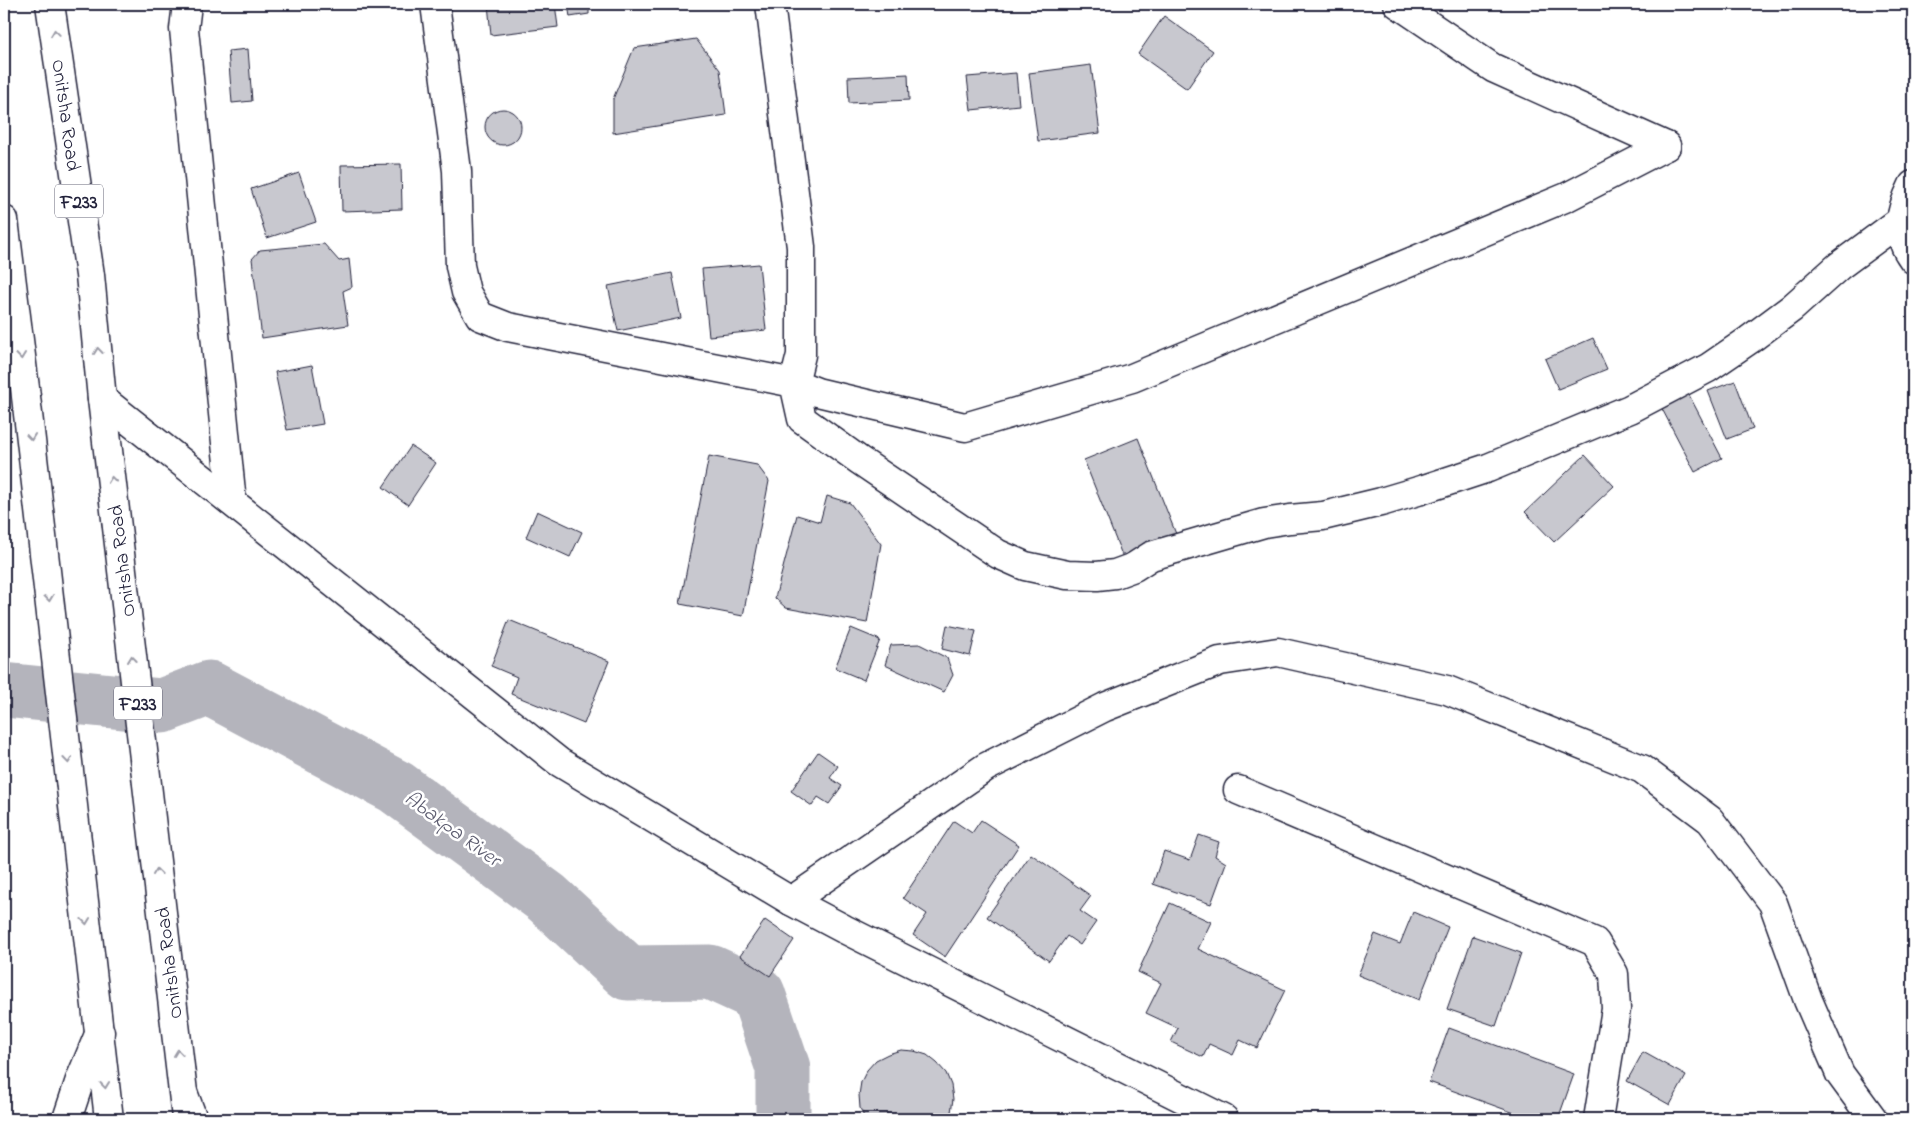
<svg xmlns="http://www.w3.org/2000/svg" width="1917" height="1123" font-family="'Indie Flower',sans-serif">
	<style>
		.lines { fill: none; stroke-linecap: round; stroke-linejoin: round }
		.river { stroke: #b4b4bc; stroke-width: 55 }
		.building { fill: #c8c8cf; stroke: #22223b }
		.minor-casing { stroke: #22223b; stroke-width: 31 }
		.primary-casing { stroke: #22223b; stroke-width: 31 }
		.trunk-casing { stroke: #22223b; stroke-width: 31 }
		.minor { stroke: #fff; stroke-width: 28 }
		.primary { stroke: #fff; stroke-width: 28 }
		.trunk { stroke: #fff; stroke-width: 28 }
		.oneway { stroke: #9c9ca7 }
		.labels { text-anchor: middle; stroke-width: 5; stroke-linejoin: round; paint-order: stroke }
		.shield { fill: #fff; stroke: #646476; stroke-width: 1 }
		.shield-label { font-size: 19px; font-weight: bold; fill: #22223b }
		.street-label { font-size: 20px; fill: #22223b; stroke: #fff }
		.water-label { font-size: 21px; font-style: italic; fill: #5c5c6f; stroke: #fff }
	</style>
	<rect width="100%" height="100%" fill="#fff"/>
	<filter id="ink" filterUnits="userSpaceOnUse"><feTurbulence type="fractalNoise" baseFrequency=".02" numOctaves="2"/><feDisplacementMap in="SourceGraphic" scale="10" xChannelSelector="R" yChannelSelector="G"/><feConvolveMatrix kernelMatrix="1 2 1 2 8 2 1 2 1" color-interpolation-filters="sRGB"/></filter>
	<g filter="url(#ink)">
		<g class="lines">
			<polyline class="river" points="4,690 162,706 209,688 396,787 547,898 628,973 710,972 758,994 783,1068 783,1119"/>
		</g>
		<g class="building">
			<polygon points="488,4 555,4 558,27 491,35"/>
			<polygon points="568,4 589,4 589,14 570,17"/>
			<polygon points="1164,16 1213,51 1187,89 1138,54"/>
			<polygon points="696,39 720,70 726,115 613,133 613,99 634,48"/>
			<polygon points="248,49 252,101 232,103 228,51"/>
			<polygon points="1091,65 1100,133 1038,141 1029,73"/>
			<polygon points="1016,73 1019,105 971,110 967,77"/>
			<polygon points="908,74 909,100 849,103 848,77"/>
			<circle cx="503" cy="127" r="18"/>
			<polygon points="401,164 402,209 342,211 341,165"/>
			<polygon points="299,173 316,222 267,238 251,189"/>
			<polygon points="324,244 339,261 349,259 352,287 343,291 348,325 262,338 252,259 260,250"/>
			<polygon points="759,264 766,330 709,336 702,269"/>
			<polygon points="672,273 681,318 618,331 608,286"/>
			<polygon points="1593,338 1607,369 1558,389 1545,359"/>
			<polygon points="312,365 323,424 287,430 275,372"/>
			<polygon points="1735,381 1753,429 1727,439 1708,391"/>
			<polygon points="1687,391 1722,458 1695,472 1660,405"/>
			<polygon points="1138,438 1178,539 1124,560 1084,460"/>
			<polygon points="411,446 436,463 408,505 383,487"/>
			<polygon points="1585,455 1614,486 1554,542 1525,512"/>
			<polygon points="709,456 757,465 769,481 743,616 680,604"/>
			<polygon points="827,496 850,503 881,544 867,623 786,608 775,598 797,515 820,522"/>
			<polygon points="537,511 582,532 570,557 526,537"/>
			<polygon points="509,620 609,661 584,724 511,694 517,677 491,666"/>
			<polygon points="947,625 976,631 970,656 942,649"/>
			<polygon points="851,628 880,640 864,680 835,668"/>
			<polygon points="919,644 947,658 953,675 944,692 885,665 891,645"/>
			<polygon points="818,752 838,766 830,778 842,786 829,804 818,797 812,806 791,791"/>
			<polygon points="981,820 1019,845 945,957 913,935 927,914 903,898 954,821 972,833"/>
			<polygon points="1199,835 1219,842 1215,856 1226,863 1211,904 1153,884 1164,851 1190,860"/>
			<polygon points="1031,854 1091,896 1080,911 1096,922 1080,945 1067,936 1049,961 987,917"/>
			<polygon points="1170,903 1211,922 1198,949 1285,990 1257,1048 1240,1040 1233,1055 1209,1044 1203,1057 1171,1042 1178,1028 1146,1013 1161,983 1138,972"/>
			<polygon points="1413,912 1448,927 1419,1000 1358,975 1375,934 1400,944"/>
			<polygon points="765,920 794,940 770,976 740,956"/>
			<polygon points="1473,936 1521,953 1496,1026 1447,1009"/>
			<polygon points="1449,1028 1574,1074 1558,1119 1531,1119 1429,1082"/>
			<polygon points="901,1050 914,1051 927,1055 937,1063 946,1073 951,1085 953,1099 951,1112 947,1119 865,1119 860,1108 859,1095 861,1082 867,1070 876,1060 888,1054"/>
			<polygon points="1643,1052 1686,1076 1670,1105 1627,1081"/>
		</g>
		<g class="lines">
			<defs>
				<g id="minor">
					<polyline points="187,4 184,29 232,502"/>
					<polyline points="435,4 457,171 460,266 466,292 480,316 508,327 794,383 802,419 859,460 998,554 1025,566 1067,575 1097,576 1115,574 1134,567 1151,556 1264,523 1290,519 1323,516 1381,502 1418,491 1488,468 1630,409 1708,368 1749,340 1792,308 1839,266 1900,221"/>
					<polyline points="770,4 801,247 801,355 794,383 817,392 965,427 1132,378 1567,197 1666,146"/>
					<polyline points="1398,4 1493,68 1666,146"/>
					<path d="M 1913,185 C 1900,211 1894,234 1913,259"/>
					<polyline points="102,399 559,762 791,901 844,929 1224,1119"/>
					<polyline points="1238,790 1595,942 1614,974 1616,1009 1598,1119"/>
					<polyline points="791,901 986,767 1105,707 1220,661 1278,652 1447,690 1642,769 1710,820 1773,903 1808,1000 1840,1074 1873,1119"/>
				</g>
				<g id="primary">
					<polyline points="50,4 90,275 102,399 186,1118"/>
					<polyline points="4,220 25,388 109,1119"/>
				</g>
				<g id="trunk">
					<polyline points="184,1095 193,1119"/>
					<polyline points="67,1119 80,1080 100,1032"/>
				</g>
			</defs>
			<use href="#minor" class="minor-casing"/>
			<use href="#primary" class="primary-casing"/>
			<use href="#trunk" class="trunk-casing"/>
			<use href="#minor" class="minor"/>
			<use href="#primary" class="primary"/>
			<use href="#trunk" class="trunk"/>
		</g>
		<defs><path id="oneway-chevron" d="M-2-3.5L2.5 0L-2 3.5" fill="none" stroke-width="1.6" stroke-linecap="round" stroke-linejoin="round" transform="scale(1.25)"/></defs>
		<g class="oneway">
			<use href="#oneway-chevron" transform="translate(55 33) rotate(-98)"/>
			<use href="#oneway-chevron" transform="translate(98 351) rotate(-96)"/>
			<use href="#oneway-chevron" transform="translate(21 356) rotate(83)"/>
			<use href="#oneway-chevron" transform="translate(31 437) rotate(84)"/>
			<use href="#oneway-chevron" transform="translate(112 480) rotate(-97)"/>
			<use href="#oneway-chevron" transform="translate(49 598) rotate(84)"/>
			<use href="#oneway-chevron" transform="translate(132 659) rotate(-97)"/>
			<use href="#oneway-chevron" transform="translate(68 760) rotate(84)"/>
			<use href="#oneway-chevron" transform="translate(157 872) rotate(-97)"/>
			<use href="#oneway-chevron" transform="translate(86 921) rotate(84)"/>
			<use href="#oneway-chevron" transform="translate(178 1053) rotate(-97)"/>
			<use href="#oneway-chevron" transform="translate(105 1085) rotate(84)"/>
		</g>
	</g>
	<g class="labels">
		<g class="shield">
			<rect x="55" y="184.5" width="48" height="33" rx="4"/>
			<rect x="114" y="686.5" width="48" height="33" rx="4"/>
		</g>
		<g class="shield-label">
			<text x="79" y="208">F233</text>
			<text x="138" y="710">F233</text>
		</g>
		<g class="street-label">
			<text transform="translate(67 115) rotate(82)" y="7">Onitsha Road</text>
			<text transform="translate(121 561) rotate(-97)" y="7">Onitsha Road</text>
			<text transform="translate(168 963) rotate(-97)" y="7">Onitsha Road</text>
		</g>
		<g class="water-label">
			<text transform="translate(453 828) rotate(36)" y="7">Abakpa River</text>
		</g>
	</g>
	<rect width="1917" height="1123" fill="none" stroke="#fff" stroke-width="20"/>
	<rect x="10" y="10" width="1897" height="1103" fill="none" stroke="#22223b" stroke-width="2" filter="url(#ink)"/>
</svg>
